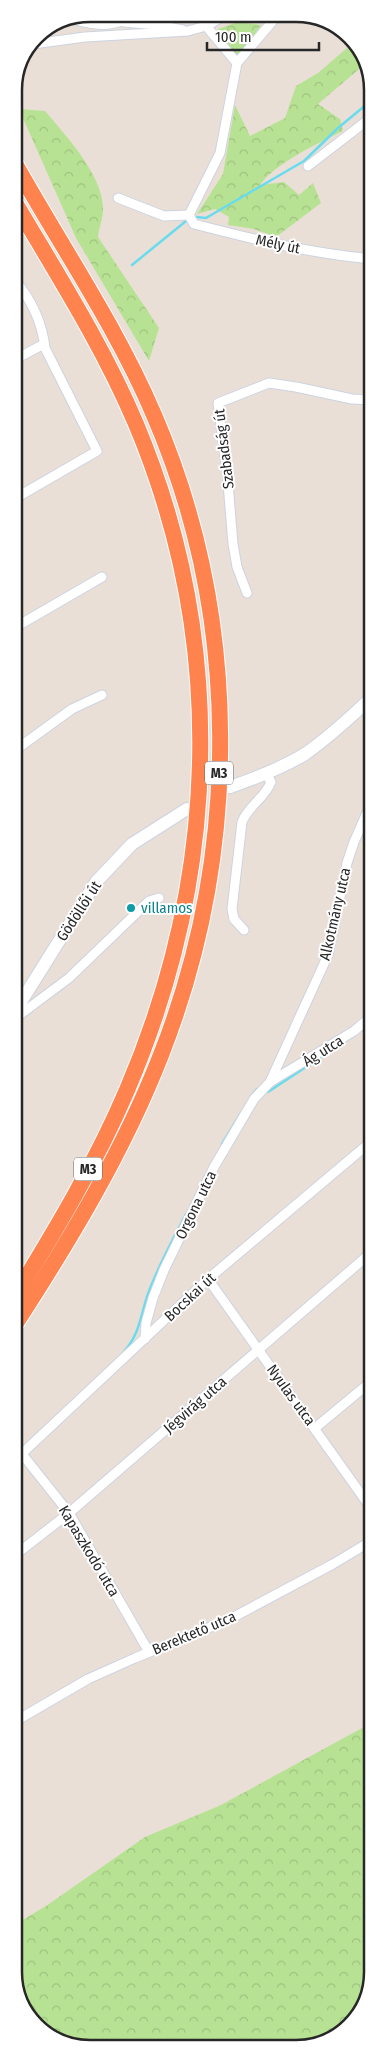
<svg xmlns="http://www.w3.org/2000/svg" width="387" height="2062" font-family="'Fira Sans Condensed',sans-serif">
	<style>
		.forest { fill: url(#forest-crowns) }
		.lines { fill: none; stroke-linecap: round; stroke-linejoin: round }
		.stream { stroke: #68dcee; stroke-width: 2.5 }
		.street-casing { stroke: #cdd3e0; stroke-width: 11 }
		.secondary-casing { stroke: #cdd3e0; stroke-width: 14 }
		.highway-casing { stroke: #fff; stroke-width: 18 }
		.street { stroke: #fff; stroke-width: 9 }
		.secondary { stroke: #fff; stroke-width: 12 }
		.highway { stroke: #ff834e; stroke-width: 16 }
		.culture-dot { fill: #0f9aa8; stroke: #fff; stroke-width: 2 }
		.labels { text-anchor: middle; stroke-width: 4; stroke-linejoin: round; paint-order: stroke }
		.shield { fill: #fff; stroke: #686868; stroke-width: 1 }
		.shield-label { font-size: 14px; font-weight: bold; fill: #272727 }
		.street-label { font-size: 15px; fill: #272727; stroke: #fff }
		.culture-label { font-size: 15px; fill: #0d838f; stroke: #fff; text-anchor: start }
		.rim { fill: none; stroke: #272727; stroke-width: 2.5 }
	</style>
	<defs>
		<pattern id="forest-crowns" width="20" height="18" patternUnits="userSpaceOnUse" patternTransform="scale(1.25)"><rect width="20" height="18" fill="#b8e293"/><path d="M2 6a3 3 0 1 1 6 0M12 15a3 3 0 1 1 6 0" fill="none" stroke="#9ec27f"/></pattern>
	</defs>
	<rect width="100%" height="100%" fill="#eadfd7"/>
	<g class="forest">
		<polygon points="238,22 261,25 239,56 222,44 218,29"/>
		<path d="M 355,41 L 365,64 L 318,104 L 340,119 L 343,131 C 319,143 275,163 260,185 L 284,182 L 299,195 L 313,183 L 321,203 L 276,237 L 254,229 L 228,225 L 229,217 L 215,209 L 197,214 L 223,174 L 235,105 L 250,136 L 285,118 L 296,86 L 318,73 Z"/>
		<path d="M 19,109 L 45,111 C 66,136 104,176 103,210 C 103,218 99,228 98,237 L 159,328 L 149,361 L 76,238 Z"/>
		<polygon points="373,1722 373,1976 351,2025 306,2048 76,2047 33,2022 14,1981 14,1925 46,1906 145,1837 221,1805"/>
	</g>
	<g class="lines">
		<g class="stream">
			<polyline points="197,217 206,218 304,161 338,128 373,99"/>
			<polyline points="132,265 186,221"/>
			<polyline points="268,1092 356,1034"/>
			<polyline points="252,1095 257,1089"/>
			<polyline points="222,1144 241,1113"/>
			<path d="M 123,1353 C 140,1334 140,1317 148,1294 C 158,1266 173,1240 186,1214"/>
		</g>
		<defs>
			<g id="street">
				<path d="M 277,16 L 237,63 L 220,153 L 189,215 L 194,224 C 252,239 312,254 373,259"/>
				<path d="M 76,20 C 106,29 116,23 144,14"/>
				<polyline points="124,22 157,25 183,30"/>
				<polyline points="206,26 237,63"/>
				<polyline points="33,44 85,37 188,31 206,26 222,17 247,16"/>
				<polyline points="308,166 373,116"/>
				<polyline points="118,198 164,216 189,215"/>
				<path d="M 14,279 C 31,299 42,321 45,348 L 97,451 L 14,499"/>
				<polyline points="14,360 44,344"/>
				<polyline points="247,593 237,567 233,544 227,471 218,403 269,383 296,387 352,399 373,400"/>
				<polyline points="14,628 102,577"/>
				<polyline points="14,751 72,709 102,695"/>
				<path d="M 244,930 L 234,919 L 232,909 L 242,822 C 248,806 265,798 271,782 L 266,774"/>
				<polyline points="14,1019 69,978 149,901 159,898"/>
				<polyline points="270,1082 328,955 347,863 354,842 373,799"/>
				<polyline points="208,1279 373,1511"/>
				<polyline points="145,1339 146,1323 153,1298 164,1270 214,1167 254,1099 270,1082 354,1031 373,1015"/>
				<polyline points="315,1428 373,1380"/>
				<polyline points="22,1454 69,1513 149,1652"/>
				<polyline points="14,1461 208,1279 373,1140"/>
				<polyline points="14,1556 69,1513 373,1251"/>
				<polyline points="14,1722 88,1679 135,1658 230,1619 333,1564 373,1540"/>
			</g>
			<g id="secondary">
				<path d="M 230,787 C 256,778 282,768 305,754 C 329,737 351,717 373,696"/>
				<polyline points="14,1013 96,882 132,844 187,809"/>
			</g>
			<g id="highway">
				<path d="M 14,162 C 61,246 116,326 154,415 C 241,617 241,851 161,1055 C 124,1150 70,1240 14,1326"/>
				<path d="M 14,201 C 57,274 103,346 136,424 C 227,641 219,875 127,1090 C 96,1163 55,1231 14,1298"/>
			</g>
		</defs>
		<use href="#street" class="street-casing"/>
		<use href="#secondary" class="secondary-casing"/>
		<use href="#highway" class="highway-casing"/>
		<use href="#street" class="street"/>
		<use href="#secondary" class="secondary"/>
		<use href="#highway" class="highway"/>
	</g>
	<circle class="culture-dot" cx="131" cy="908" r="5"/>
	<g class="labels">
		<g class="shield">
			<rect x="205" y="761.5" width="28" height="23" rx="4"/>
			<rect x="74" y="1157.5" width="28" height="23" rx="4"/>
		</g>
		<g class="shield-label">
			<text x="219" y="778">M3</text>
			<text x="88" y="1174">M3</text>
		</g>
		<g class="street-label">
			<text transform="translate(278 244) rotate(12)" y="5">Mély út</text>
			<text transform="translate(224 449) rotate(-97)" y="5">Szabadság út</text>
			<text transform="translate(79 911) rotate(-57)" y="5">Gödöllői út</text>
			<text transform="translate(335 914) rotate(-77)" y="5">Alkotmány utca</text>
			<text transform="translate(323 1051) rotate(-32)" y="5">Ág utca</text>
			<text transform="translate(196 1205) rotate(-64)" y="5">Orgona utca</text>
			<text transform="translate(190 1297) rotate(-43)" y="5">Bocskai út</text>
			<text transform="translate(291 1395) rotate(54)" y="5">Nyulas utca</text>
			<text transform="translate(195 1405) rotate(-41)" y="5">Jégvirág utca</text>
			<text transform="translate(89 1551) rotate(59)" y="5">Kapaszkodó utca</text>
			<text transform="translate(194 1633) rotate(-23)" y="5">Berektető utca</text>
		</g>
		<g class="culture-label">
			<text x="141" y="913">villamos</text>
		</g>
	</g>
	<path d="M0 0H387V2062H0ZM90 22H296A68 68 0 0 1 364 90V1972A68 68 0 0 1 296 2040H90A68 68 0 0 1 22 1972V90A68 68 0 0 1 90 22Z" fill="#fff" fill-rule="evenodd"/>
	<path class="rim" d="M90 22H296A68 68 0 0 1 364 90V1972A68 68 0 0 1 296 2040H90A68 68 0 0 1 22 1972V90A68 68 0 0 1 90 22Z"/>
	<path d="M207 42v8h112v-8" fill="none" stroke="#272727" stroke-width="2.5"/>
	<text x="215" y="42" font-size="15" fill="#272727" stroke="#ffffff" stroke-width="4" paint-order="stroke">100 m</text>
</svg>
